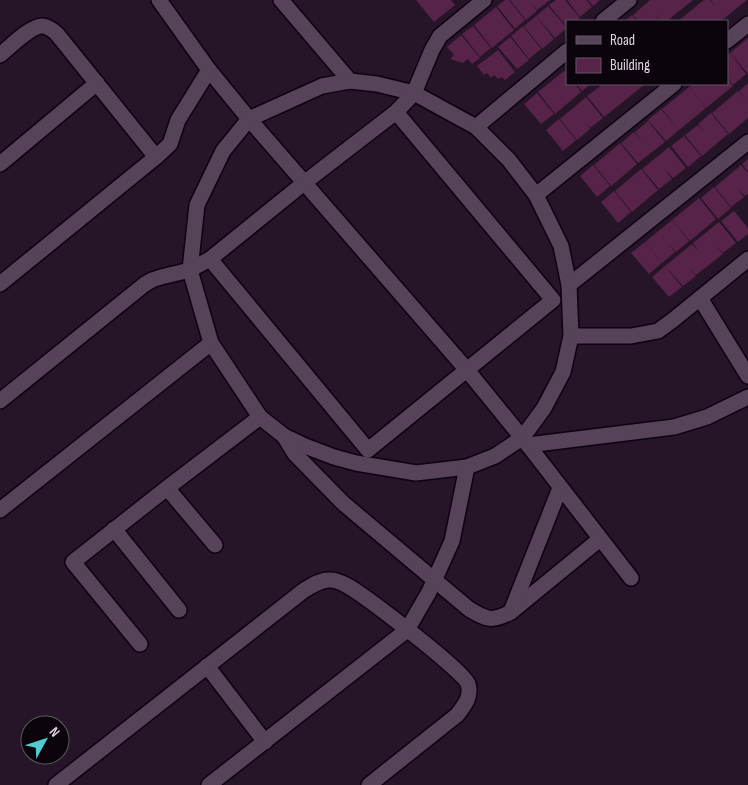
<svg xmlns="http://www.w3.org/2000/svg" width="748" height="785" font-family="'Sofia Sans Condensed',sans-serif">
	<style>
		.building { fill: #572348 }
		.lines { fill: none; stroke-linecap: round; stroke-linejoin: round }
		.minor-casing { stroke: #0e0211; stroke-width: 18 }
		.minor { stroke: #564259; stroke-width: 15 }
	</style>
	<rect width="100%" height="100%" fill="#261429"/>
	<g class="building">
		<polygon points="416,0 451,0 455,5 434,22"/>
		<polygon points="505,0 509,0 525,20 515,29 497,6"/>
		<polygon points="510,0 550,0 537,10 530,2 537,11 526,20"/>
		<polygon points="556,0 565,0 580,18 576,21 567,21 567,27 549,5"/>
		<polygon points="567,0 587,0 592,7 580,17"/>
		<polygon points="588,0 600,0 593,6"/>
		<polygon points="650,0 693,0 667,21 661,21 656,15 660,21 638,21 633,15"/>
		<polygon points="704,0 710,0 716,7 711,0 747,0 721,21 678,21"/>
		<polygon points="548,6 567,28 555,38 536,16"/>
		<polygon points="496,7 514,30 492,48 474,25"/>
		<polygon points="632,15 637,21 625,21"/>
		<polygon points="536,16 554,39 542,49 524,26"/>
		<polygon points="473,26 491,48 480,57 462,34"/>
		<polygon points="523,26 541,49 529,59 511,36"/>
		<polygon points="461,35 480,58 472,64 468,59 463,63 450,59 454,55 447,47"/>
		<polygon points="510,37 529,60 517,69 498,47"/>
		<polygon points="748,38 748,74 730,53"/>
		<polygon points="498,50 515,72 505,80 502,77 498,79 494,75 491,78 487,73 484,75 477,66"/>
		<polygon points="730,53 746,74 733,85 727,77 727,56"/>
		<polygon points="564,71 567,74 567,84 575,84 581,92 555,114 538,92"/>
		<polygon points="727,78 733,86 706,108 689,87 693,84 727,84"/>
		<polygon points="748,83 748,118 742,123 734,114 742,123 729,134 712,113 738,91 746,99 739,91"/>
		<polygon points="576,84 591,84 582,91"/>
		<polygon points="603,84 643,84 644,85 604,117 587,96"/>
		<polygon points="689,87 706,108 679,130 662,109"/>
		<polygon points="537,93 554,114 541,124 524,104"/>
		<polygon points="586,97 603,118 590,128 583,120 590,129 577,140 560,119"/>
		<polygon points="661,109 679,130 666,141 648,120"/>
		<polygon points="711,113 728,134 702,156 685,135 698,125 705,133 698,124"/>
		<polygon points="559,119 576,140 563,151 546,130"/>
		<polygon points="648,121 665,142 638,163 621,143 634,132 642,141 635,132"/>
		<polygon points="684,136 701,156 688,167 671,146"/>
		<polygon points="620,143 637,164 611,186 594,165"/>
		<polygon points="669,147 686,168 673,178 665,169 672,179 659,189 642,169"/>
		<polygon points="748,159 748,172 742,164"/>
		<polygon points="593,165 610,186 597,197 580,176"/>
		<polygon points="741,165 748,173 748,194 745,196 737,188 744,197 731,207 715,187"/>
		<polygon points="641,169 658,190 632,212 615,191 628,180 636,189 628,180"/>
		<polygon points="714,187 731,208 718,219 701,198"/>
		<polygon points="614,191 631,212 618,223 601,202"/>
		<polygon points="699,198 716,219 690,241 672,220"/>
		<polygon points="734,211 748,228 748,234 738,242 721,221"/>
		<polygon points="672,220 689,241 676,252 668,243 675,252 662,263 645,242"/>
		<polygon points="719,222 736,243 723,253 715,244 723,254 696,275 688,267 696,276 683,286 665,266 692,244 700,253 693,243"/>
		<polygon points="645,242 662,263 649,274 631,253"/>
		<polygon points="665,266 682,287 669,297 652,277"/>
	</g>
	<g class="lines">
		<defs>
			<g id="minor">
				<polyline points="159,0 209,70 249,119 467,370 528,445 631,578"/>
				<polyline points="281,0 350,81"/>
				<polyline points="603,21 629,0"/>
				<polyline points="727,41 748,24"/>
				<path d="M 0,55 C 10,47 31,25 43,26 C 48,27 53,30 57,34 L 156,157"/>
				<polygon points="350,81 377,84 414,93 476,127 509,160 536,195 561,246 569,285 571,336 563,372 544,408 522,438 495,456 467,467 416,473 356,463 334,457 305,446 284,436 260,417 211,343 190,270 197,205 223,151 249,119 322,86"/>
				<polyline points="476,127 567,51"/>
				<polyline points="0,164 97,83"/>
				<polyline points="536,195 674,84"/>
				<polyline points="210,259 368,450 553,300 396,112"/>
				<polyline points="0,284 156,157 170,144 178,120 209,70"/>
				<polyline points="569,285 748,142"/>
				<polyline points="700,298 748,376"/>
				<polyline points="571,336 631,336 658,331 673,320 748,259"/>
				<polyline points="0,401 145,284 152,280 161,277 190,270 210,259 304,183 396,112 414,93 432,50 440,36 484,0"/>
				<path d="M 284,436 L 295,454 L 343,503 L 469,609 C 487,620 492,622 511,612 L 600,539"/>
				<polyline points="528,445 674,427 707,417 748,397"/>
				<polyline points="167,488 215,545"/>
				<polyline points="0,510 211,343"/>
				<polyline points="114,529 179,610"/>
				<polyline points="512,609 560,488"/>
				<polyline points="140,644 73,562 167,488 260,417"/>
				<polyline points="207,666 265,742"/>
				<path d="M 56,785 L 303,591 C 311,586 321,579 331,580 C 336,580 342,583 346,585 C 363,594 464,671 468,684 C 472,697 464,706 457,715 L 369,785"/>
				<polyline points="209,785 407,630 429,592 452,541 467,467"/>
			</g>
		</defs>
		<use href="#minor" class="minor-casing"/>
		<use href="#minor" class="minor"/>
	</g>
	<rect x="566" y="20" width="162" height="65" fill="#0b040c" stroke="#605762"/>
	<rect x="576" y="36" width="25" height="8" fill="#564259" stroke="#605762"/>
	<text x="610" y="45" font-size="15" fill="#e0d4e2">Road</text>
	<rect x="576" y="58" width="25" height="15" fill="#572348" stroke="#605762"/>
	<text x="610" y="70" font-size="15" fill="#e0d4e2">Building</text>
	<g transform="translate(45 740) rotate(50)"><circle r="24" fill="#0b040c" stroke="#605762"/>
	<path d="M0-4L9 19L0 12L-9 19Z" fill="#52ccd0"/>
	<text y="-8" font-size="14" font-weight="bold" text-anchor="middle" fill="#e0d4e2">N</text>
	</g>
</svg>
